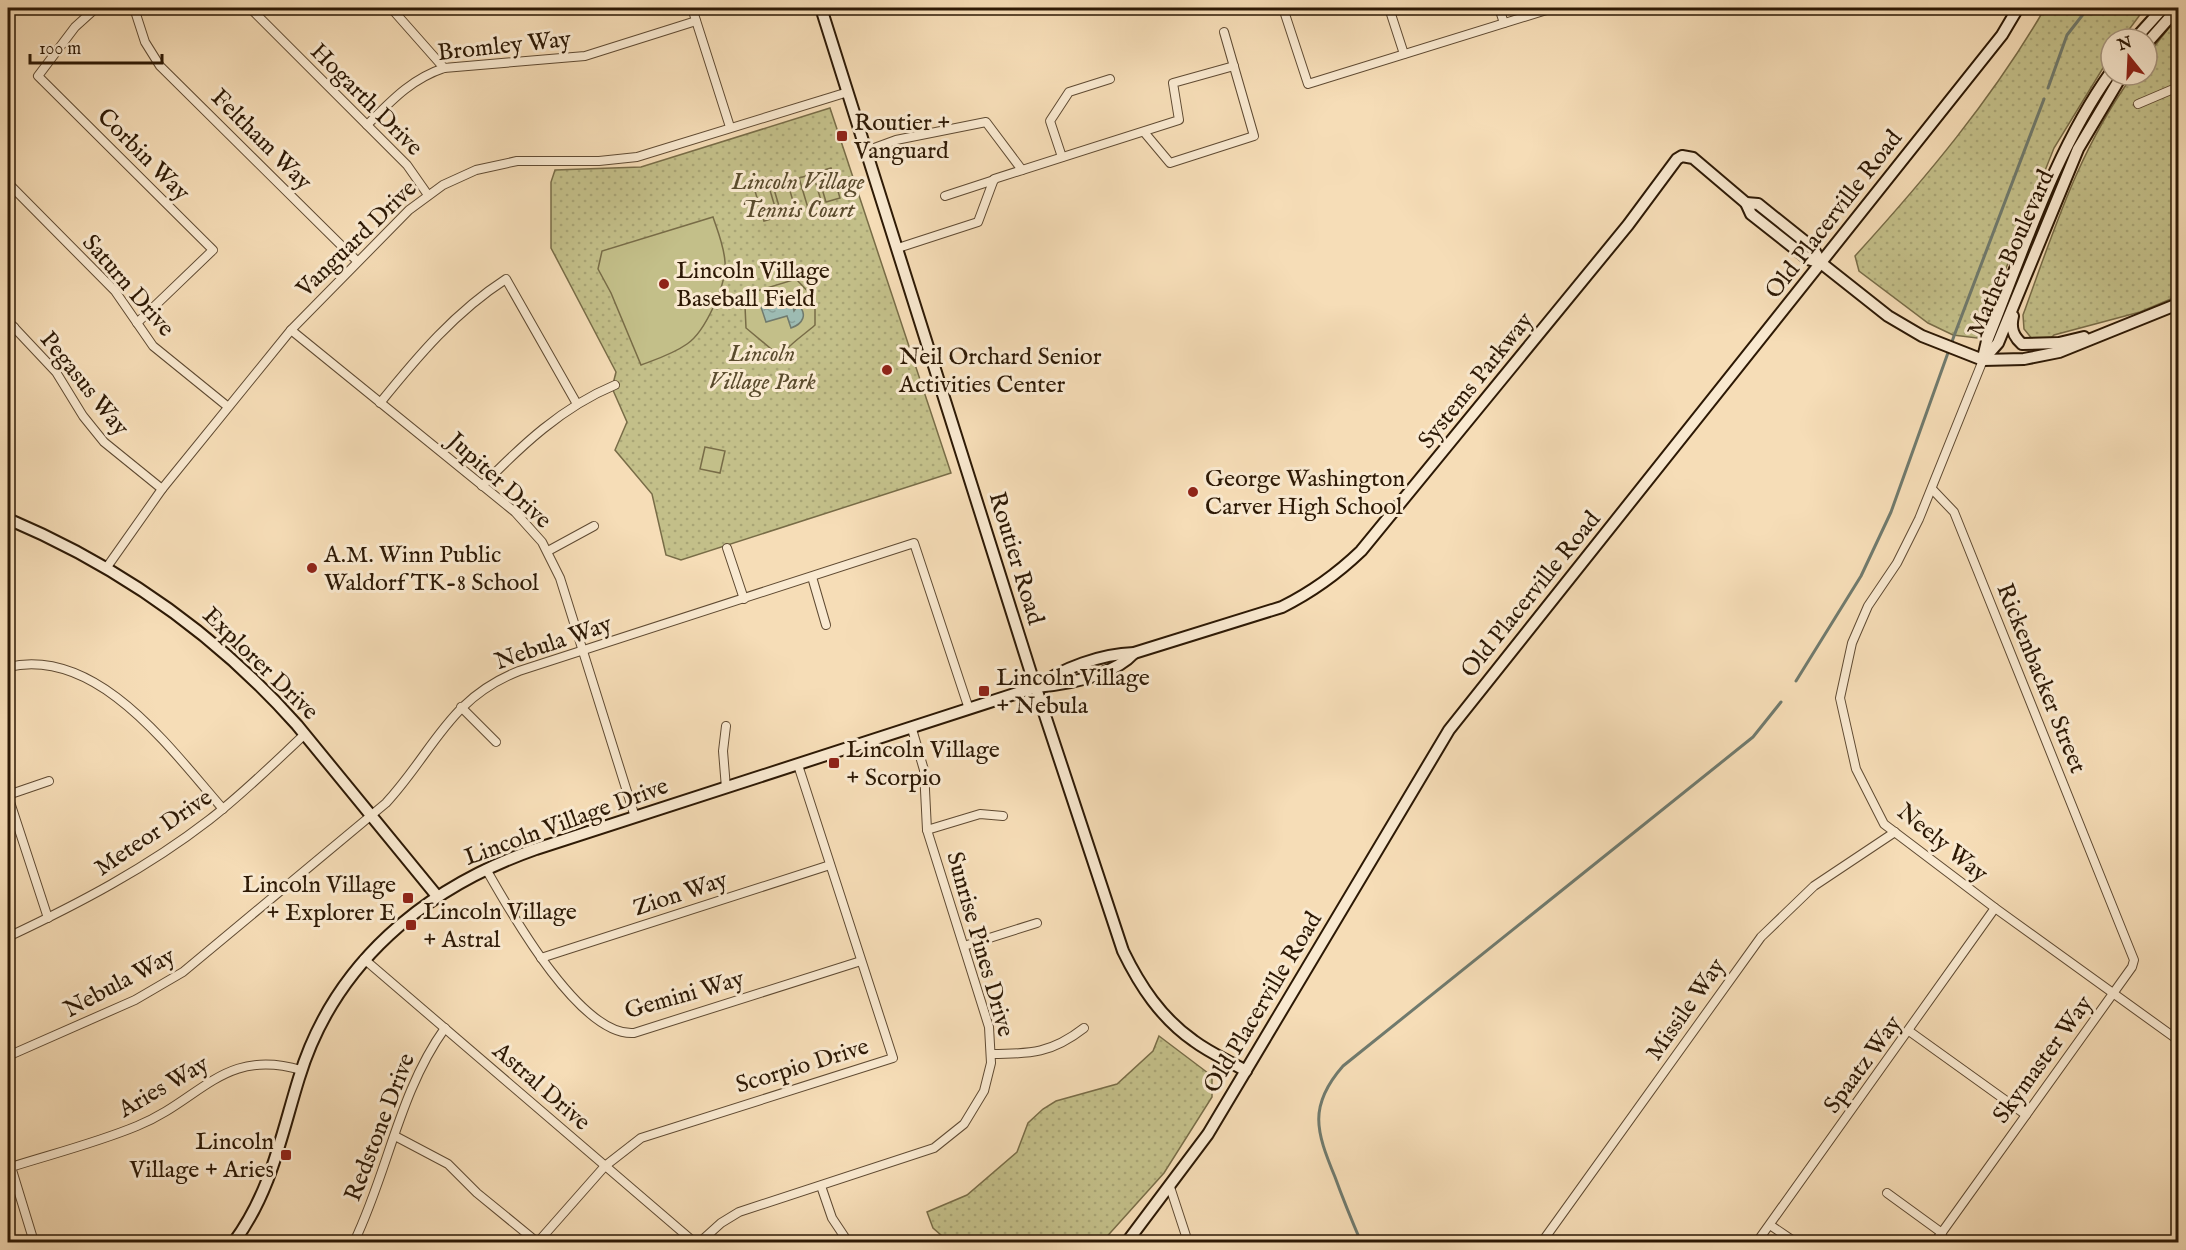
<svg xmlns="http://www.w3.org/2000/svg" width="2186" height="1250" font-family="'IM FELL English',serif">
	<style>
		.grass { fill: url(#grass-dots); stroke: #786c47; stroke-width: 1.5 }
		.pitch { fill: #c3bf89; stroke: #786c47; stroke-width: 1.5 }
		.water { fill: url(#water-ripples); stroke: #707a6d; stroke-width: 1.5 }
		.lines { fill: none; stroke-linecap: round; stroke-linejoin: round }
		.stream { stroke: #707a6d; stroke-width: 3 }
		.street-casing { stroke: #5f4a32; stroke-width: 10 }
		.secondary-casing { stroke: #2d1905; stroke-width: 14 }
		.street { stroke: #f9e9d0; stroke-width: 8 }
		.secondary { stroke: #f9e9d0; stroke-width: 10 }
		.poi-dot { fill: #8f2418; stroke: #f9e9d0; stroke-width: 2 }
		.labels { text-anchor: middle; stroke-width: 6; stroke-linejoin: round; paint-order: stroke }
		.street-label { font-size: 24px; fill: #2d1905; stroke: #f9e9d0 }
		.poi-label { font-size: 24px; fill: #2d1905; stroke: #f9e9d0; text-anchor: start }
		.park-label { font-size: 24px; font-style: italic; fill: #5a4b2d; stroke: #f9e9d0 }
	</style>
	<defs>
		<pattern id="grass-dots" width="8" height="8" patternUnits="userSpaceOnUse" patternTransform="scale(1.5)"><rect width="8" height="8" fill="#c3bf89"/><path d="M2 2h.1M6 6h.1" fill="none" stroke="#a8a475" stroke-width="1.8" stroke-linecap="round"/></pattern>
		<pattern id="water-ripples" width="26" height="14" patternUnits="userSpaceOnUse" patternTransform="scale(1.5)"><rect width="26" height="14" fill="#9dbbb2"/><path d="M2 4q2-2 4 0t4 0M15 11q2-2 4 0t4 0" fill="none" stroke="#88a098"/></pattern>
	</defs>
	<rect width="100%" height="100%" fill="#f6ddb7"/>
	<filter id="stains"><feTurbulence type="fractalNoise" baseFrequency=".00333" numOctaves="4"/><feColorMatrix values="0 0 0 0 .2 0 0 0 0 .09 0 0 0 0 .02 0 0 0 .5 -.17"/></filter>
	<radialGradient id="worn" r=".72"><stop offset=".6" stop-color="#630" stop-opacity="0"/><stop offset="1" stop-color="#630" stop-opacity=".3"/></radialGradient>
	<g class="grass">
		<path d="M 2045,8 L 2145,8 L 2122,39 L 2111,39 L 2111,55 L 2054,148 L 1981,331 L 1977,338 L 1953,335 L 1928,323 L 1859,271 L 1855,256 C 1925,179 1993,98 2045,8 Z"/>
		<path d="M 2178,16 L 2178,296 L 2140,312 L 2054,335 L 2050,339 L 2033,340 L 2024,329 L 2023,315 C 2054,230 2079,149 2133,75 L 2147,75 L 2147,56 Z"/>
		<polygon points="830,108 951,473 681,560 666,555 652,494 615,450 627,422 612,388 616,372 551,248 551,182 555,170 641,167"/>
		<polygon points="1159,1036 1212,1076 1212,1097 1164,1173 1102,1242 949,1242 933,1228 927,1212 967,1195 1017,1152 1028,1123 1043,1109 1056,1101 1117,1084 1153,1051"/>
	</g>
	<g class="pitch">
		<polygon points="831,168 840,198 826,202 817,172"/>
		<polygon points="813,174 822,204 808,208 799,178"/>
		<polygon points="787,181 796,211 782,216 773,186"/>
		<polygon points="769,187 778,217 764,221 755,191"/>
		<path d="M 713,217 C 718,232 724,246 725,262 C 727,284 705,332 687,344 C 673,354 657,359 641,365 L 611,293 L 598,269 L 602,251 Z"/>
		<path d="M 796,279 L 815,299 L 815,325 C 805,334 795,340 786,350 L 782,348 L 776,353 L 746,328 L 745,306 L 757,291 Z"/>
		<polygon points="705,447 725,451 720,473 700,469"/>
	</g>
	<path class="water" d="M 790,297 L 794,311 L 798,305 C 808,314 803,324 791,328 L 787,316 L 766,322 L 761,307 Z"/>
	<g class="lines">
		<g class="stream">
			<polyline points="2048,88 2067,35 2088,8"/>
			<polyline points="1796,681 1861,576 1891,512 1954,336 2044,99"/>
			<path d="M 1361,1242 C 1352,1221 1343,1199 1335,1177 C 1316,1131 1308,1106 1343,1066 L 1753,737 L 1781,702"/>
		</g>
		<defs>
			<g id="street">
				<polyline points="96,8 75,27 38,76 213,250 137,323"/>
				<polyline points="134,8 145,42 160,66 357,261"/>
				<polyline points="250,8 407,165 428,195"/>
				<polyline points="391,8 444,68"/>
				<polyline points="692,8 730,127"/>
				<polyline points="1283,8 1308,84 1553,8"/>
				<polyline points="1389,8 1404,54"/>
				<polyline points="1499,8 1504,23"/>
				<polyline points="2138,104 2178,87"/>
				<path d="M 367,125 C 391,101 411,79 444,68 L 585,56 L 696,21"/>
				<polyline points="1144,132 1170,163 1254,136 1224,32"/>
				<polyline points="866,151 896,140 986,122 1022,170"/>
				<polyline points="1062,157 1050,121 1069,92 1110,79"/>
				<polyline points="8,183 115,291 153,346 227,406"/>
				<polyline points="945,196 994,180"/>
				<polyline points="898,248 978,222 994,179 1179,120 1173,83 1234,66"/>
				<polyline points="8,321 56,372 83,416 104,442 162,489"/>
				<polyline points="291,330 515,512 542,542 560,578 635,817"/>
				<polyline points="8,334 14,327"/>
				<polyline points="1983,360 1919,519 1897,563 1868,606 1852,643 1840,698 1856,769 1884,824 1995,908 2178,1040"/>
				<path d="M 380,403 C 418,356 455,312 506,279 L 577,404"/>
				<path d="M 482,486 C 521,446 562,407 615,385"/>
				<polyline points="1932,489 1954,512 2134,960 2132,967 1935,1242"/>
				<polyline points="727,548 744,599"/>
				<polyline points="548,551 594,526"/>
				<polyline points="107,567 162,489 291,330 409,210 443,185 476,170 517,161 599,161 637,157 848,92"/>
				<polyline points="812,577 826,625"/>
				<path d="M 8,667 C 98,646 171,750 223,809"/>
				<polyline points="461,707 496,742"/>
				<polyline points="726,788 723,751 726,726"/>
				<polyline points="8,795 49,781"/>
				<polyline points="8,796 48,918"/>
				<polyline points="927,830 980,814 1003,816"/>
				<path d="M 486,869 C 510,911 580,1037 634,1033 L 861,961"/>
				<path d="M 8,937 C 78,904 147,868 209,820 C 243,794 274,763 305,734"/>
				<polyline points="964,946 1037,923"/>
				<polyline points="541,958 830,865"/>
				<polyline points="364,959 694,1242"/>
				<polyline points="1909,1031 2026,1115"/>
				<path d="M 991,1054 C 1031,1054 1052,1053 1084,1028"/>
				<path d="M 8,1056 L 135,1000 L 183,972 L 386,803 C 434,751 448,699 519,671 L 914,543 L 969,709"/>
				<polyline points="395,1136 448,1164 477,1193 537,1242"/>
				<polyline points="8,1157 34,1242"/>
				<path d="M 11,1167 C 52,1154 96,1143 137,1126 C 201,1100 224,1047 301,1070"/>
				<polyline points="821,1186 832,1218 848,1242"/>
				<polyline points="1170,1187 1188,1242"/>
				<polyline points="1887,1193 1942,1233"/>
				<polyline points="1770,1225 1795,1242"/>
				<path d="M 354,1242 C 388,1172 399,1092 445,1028"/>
				<polyline points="538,1242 605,1166 641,1138 893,1058 798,765"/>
				<polyline points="700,1242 721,1223 739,1212 934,1148 964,1124 984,1091 991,1063 989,1027 927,830 924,770 912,729"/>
				<polyline points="1542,1242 1761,937 1814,886 1895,832"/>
				<polyline points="1757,1242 1995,908"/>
			</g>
			<g id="secondary">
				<path d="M 821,8 L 1030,670 L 1123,951 C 1140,986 1161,1018 1194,1041 C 1210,1053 1229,1061 1246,1071"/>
				<polyline points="2135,39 2163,8"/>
				<polyline points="2147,43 2178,8"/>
				<polyline points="1746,203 1758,204 1813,248 1821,263 1888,316 1922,336 1983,360 2024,359 2059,352 2178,304"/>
				<path d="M 2013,316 C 2010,328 2013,336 2022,344 L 2059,343 L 2084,337"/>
				<path d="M 1983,358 L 1987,341 C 2024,250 2054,152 2111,72"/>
				<polyline points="1983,360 1998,343 2078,149 2122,75"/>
				<path d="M 8,519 C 119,566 216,634 297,725 L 437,896"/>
				<path d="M 1036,687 C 1063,668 1101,654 1134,653 L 1282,607 C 1312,592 1337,574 1361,551 L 1628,225 L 1677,159 L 1682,156 L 1693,158 L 1746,203 L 1751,214 L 1808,259 L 1821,263"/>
				<path d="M 234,1242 C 271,1192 281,1136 299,1078 C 334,963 425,888 536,849 L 1036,687 C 1067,684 1112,677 1134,653"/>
				<polyline points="1127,1242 1208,1134 1449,730 2002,35 2018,8"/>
			</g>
		</defs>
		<use href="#street" class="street-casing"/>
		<use href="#secondary" class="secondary-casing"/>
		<use href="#street" class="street"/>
		<use href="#secondary" class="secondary"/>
	</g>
	<g class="poi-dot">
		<rect x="836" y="130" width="12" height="12" rx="3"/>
		<circle cx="664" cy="284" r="6"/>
		<circle cx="887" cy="370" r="6"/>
		<circle cx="1193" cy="492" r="6"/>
		<circle cx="312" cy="568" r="6"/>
		<rect x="978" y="685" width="12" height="12" rx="3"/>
		<rect x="828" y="757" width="12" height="12" rx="3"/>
		<rect x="402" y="892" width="12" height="12" rx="3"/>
		<rect x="405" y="919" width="12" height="12" rx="3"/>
		<rect x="280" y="1149" width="12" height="12" rx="3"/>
	</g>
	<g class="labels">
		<g class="street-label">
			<text transform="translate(504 45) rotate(-6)" y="8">Bromley Way</text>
			<text transform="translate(367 99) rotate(45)" y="8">Hogarth Drive</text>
			<text transform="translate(262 139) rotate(45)" y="8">Feltham Way</text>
			<text transform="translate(144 154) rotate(45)" y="8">Corbin Way</text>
			<text transform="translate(1833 214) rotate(-52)" y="8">Old Placerville Road</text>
			<text transform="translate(356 238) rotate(-44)" y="8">Vanguard Drive</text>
			<text transform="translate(2010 253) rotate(-66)" y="8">Mather Boulevard</text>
			<text transform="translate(129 285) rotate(49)" y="8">Saturn Drive</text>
			<text transform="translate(1475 380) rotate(-51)" y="8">Systems Parkway</text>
			<text transform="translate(85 383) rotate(51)" y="8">Pegasus Way</text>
			<text transform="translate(500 480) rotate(42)" y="8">Jupiter Drive</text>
			<text transform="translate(1017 558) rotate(73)" y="8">Routier Road</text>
			<text transform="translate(1530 594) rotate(-51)" y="8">Old Placerville Road</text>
			<text transform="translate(553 642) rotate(-19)" y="8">Nebula Way</text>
			<text transform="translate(261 663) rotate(44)" y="8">Explorer Drive</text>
			<text transform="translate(2042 678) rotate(68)" y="8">Rickenbacker Street</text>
			<text transform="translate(566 821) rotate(-20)" y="8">Lincoln Village Drive</text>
			<text transform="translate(153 832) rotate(-34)" y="8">Meteor Drive</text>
			<text transform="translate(1943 842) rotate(39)" y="8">Neely Way</text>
			<text transform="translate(680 893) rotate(-18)" y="8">Zion Way</text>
			<text transform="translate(981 944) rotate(74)" y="8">Sunrise Pines Drive</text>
			<text transform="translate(119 982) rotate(-28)" y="8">Nebula Way</text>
			<text transform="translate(684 994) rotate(-16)" y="8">Gemini Way</text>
			<text transform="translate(1262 1002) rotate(-59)" y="8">Old Placerville Road</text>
			<text transform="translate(1685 1009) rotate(-55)" y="8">Missile Way</text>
			<text transform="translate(2042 1059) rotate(-54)" y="8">Skymaster Way</text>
			<text transform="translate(1862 1064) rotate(-54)" y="8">Spaatz Way</text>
			<text transform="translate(802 1065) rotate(-17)" y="8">Scorpio Drive</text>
			<text transform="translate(163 1086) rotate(-30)" y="8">Aries Way</text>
			<text transform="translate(542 1086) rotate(41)" y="8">Astral Drive</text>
			<text transform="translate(379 1127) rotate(-69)" y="8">Redstone Drive</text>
		</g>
		<g class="poi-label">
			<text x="854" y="130">Routier +<tspan x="854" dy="28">Vanguard</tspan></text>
			<text x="676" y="278">Lincoln Village<tspan x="676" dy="28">Baseball Field</tspan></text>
			<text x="899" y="364">Neil Orchard Senior<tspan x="899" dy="28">Activities Center</tspan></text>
			<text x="1205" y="486">George Washington<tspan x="1205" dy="28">Carver High School</tspan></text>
			<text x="324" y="562">A.M. Winn Public<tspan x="324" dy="28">Waldorf TK-8 School</tspan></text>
			<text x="996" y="685">Lincoln Village<tspan x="996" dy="28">+ Nebula</tspan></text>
			<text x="846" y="757">Lincoln Village<tspan x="846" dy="28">+ Scorpio</tspan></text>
			<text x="396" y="892" text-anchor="end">Lincoln Village<tspan x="396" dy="28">+ Explorer E</tspan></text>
			<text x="423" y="919">Lincoln Village<tspan x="423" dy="28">+ Astral</tspan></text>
			<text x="274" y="1149" text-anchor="end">Lincoln<tspan x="274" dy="28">Village + Aries</tspan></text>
		</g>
		<g class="park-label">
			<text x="798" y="189">Lincoln Village<tspan x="798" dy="28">Tennis Court</tspan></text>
			<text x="762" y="361">Lincoln<tspan x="762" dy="28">Village Park</tspan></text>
		</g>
	</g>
	<rect width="2186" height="1250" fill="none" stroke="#f6ddb7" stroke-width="30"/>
	<rect x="9" y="9" width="2168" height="1232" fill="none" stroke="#2d1905" stroke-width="3"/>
	<rect x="15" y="15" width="2156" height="1220" fill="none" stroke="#2d1905" stroke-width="1.5"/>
	<g transform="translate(2129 57) rotate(342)"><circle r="28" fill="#f9e9d0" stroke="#a7967f" stroke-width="1.5"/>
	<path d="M0-4.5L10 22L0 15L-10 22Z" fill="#8f2418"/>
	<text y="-9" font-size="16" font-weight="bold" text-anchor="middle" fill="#2d1905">N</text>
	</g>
	<path d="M30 54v9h132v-9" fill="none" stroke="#2d1905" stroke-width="3"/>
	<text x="39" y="54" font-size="18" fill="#2d1905" stroke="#f9e9d0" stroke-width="4.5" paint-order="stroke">100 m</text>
	<rect width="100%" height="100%" filter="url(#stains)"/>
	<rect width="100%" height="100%" fill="url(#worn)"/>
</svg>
